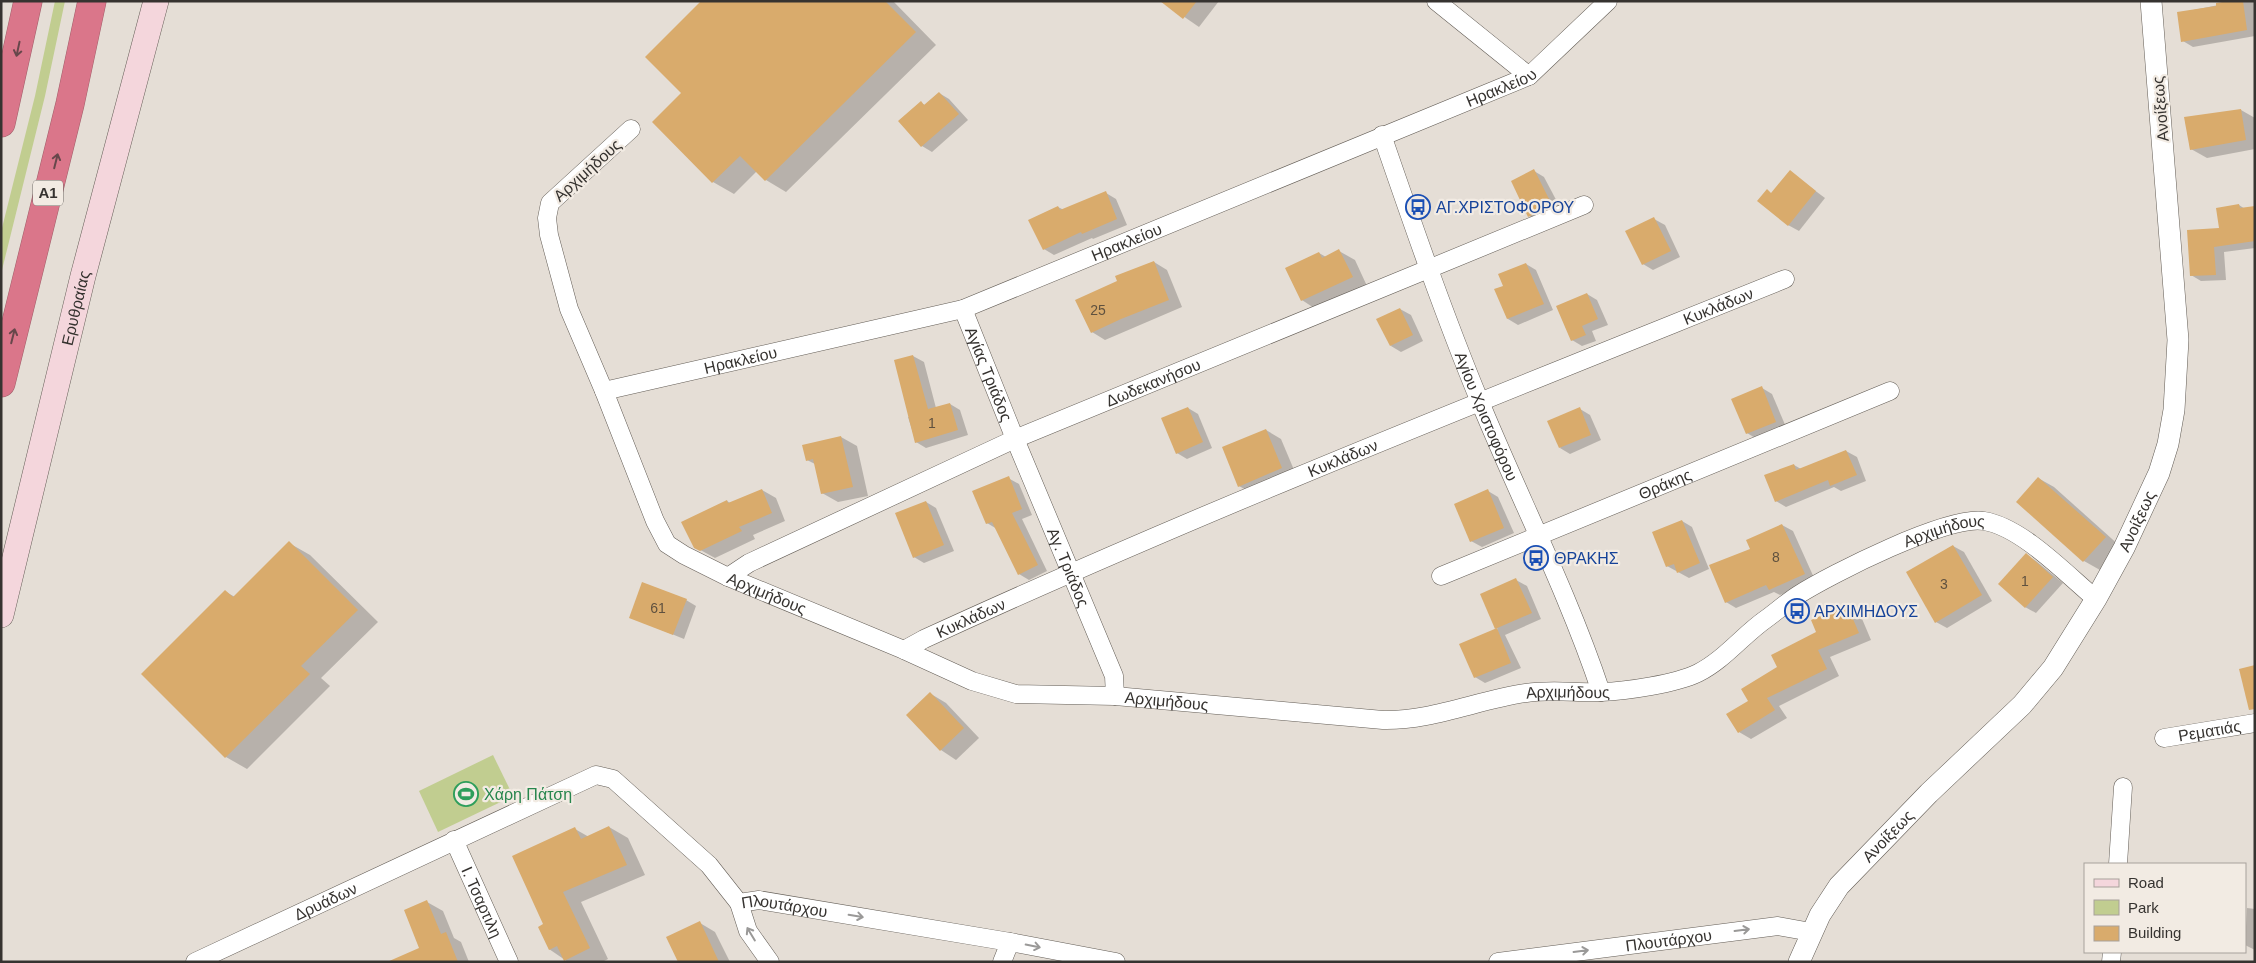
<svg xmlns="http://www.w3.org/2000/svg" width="2256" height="963" font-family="Arial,sans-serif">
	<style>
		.green { fill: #c1cd90 }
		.shadow { fill: #0003 }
		.building { fill: #d9ab6c }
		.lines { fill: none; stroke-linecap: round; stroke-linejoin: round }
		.minor-casing { stroke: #635d56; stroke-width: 19 }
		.tertiary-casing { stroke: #635d56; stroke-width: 22 }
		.secondary-casing { stroke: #635d56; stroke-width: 26 }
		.motorway-casing { stroke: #a15f6a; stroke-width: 29 }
		.minor { stroke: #fff; stroke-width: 18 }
		.tertiary { stroke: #fff; stroke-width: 21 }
		.secondary { stroke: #f4d6dc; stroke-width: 25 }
		.motorway { stroke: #da768a; stroke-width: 28 }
		.oneway { stroke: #67474b }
		.oneway2 { stroke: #9a9998 }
		.labels { text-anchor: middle; stroke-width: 4.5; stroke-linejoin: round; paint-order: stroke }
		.number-label { font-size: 14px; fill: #5f513f }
		.shield { fill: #f2ebe3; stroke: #6e6a66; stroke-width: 1 }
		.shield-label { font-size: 15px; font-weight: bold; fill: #363330 }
		.street-label { font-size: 16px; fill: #363330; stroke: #f2ebe3 }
		.transit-label { font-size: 16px; fill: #164399; stroke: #f2ebe3; text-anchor: start }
		.leisure-label { font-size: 16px; fill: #27864d; stroke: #f2ebe3; text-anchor: start }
	</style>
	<rect width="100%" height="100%" fill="#e5ded6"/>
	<g class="green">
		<polygon points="55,1 65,1 45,96 1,274 1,232 35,96"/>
		<polygon points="493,755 513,796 438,832 419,791"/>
	</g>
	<g class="shadow">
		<polygon points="703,1 893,1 936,45 786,192 766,180 757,171 734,194 713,182 682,93"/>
		<polygon points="1169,1 1219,1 1199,27 1167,5"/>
		<polygon points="2239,1 2255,1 2255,36 2193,47 2183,41 2178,13"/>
		<polygon points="939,93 949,99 968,120 932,152 922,146 921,103 925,105"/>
		<polygon points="2241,110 2255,118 2255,149 2207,158 2191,149"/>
		<polygon points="1534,171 1544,177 1562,211 1539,222 1529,216"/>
		<polygon points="1790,172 1825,198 1799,231 1788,225 1772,194"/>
		<polygon points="1106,193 1116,199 1127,225 1093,239 1092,238 1054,255 1044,249 1058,207 1064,210"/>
		<polygon points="2239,205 2245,209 2255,207 2255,248 2224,252 2226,280 2201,281 2191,275 2220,230"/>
		<polygon points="1654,219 1665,225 1680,257 1653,270 1643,264"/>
		<polygon points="1339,251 1355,260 1367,286 1317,310 1302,300 1319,253 1326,257"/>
		<polygon points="1154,262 1167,270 1182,307 1105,340 1092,332 1119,282"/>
		<polygon points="1526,264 1536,270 1553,310 1518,325 1508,319 1496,290 1505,286"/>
		<polygon points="1587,294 1597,300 1608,325 1592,331 1596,341 1582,346 1572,340"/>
		<polygon points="1400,309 1411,315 1423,341 1401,352 1391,346"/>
		<polygon points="913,356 924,362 936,408 950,404 960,410 968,435 926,448 916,442 908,417 911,416"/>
		<polygon points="1762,388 1772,394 1786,427 1757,439 1747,433"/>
		<polygon points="1188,408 1198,414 1212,448 1187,459 1177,453"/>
		<polygon points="1580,409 1590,415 1601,440 1570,454 1560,448"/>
		<polygon points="1266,430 1281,439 1297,477 1255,495 1239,486"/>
		<polygon points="841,437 857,446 868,496 838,502 822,493 815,464 807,460"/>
		<polygon points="1846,451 1857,457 1866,481 1841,491 1834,487 1786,507 1776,501 1794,465 1801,469"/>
		<polygon points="1008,478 1019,484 1032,515 1022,519 1047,571 1029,580 1019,574 997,529 987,523"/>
		<polygon points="2038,478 2054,487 2121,547 2100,570 2084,561 2018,502"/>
		<polygon points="762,490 776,498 785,521 753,535 755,539 715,558 695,547 727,501 730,503"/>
		<polygon points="1488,491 1498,497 1514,533 1482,547 1471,541"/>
		<polygon points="926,502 936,508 954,551 924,563 914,557"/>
		<polygon points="1682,521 1692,527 1709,569 1689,578 1667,566"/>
		<polygon points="1782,525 1793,531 1815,580 1780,595 1774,592 1736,608 1726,602 1752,549"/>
		<polygon points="289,543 310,555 378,622 321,678 330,686 247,769 226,757 226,592 235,597"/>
		<polygon points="1953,546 1964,552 1992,601 1947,628 1936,622"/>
		<polygon points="2026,555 2036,561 2063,583 2036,613 2025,607"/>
		<polygon points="1516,580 1527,586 1541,619 1505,635 1521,668 1485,683 1475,677 1461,645 1498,629 1496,628"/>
		<polygon points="686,600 696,606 684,639 630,617"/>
		<polygon points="1847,607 1860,614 1871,640 1830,657 1839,676 1779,706 1787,718 1751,739 1739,732 1749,701 1779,667"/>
		<polygon points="931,694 946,703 979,738 956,760 941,750"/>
		<polygon points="609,827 628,838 645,875 581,902 608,959 602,962 568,962 549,949 545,925 575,829 589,837"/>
		<polygon points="427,902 443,911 454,938 461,942 469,962 410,962 421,949"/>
		<polygon points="2247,908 2255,909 2255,950 2245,945"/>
		<polygon points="700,923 715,932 730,962 679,962"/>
	</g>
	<g class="building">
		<polygon points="701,1 885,1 916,32 765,181 740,156 712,183 652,122 681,93 645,57"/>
		<polygon points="1160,1 1197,1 1183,19"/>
		<polygon points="2228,1 2243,1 2247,30 2181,42 2177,12 2216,6 2216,3"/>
		<polygon points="939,92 959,114 921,147 898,121 921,101 924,105"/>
		<polygon points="2241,109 2246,140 2190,150 2184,117"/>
		<polygon points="1534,169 1552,205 1528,217 1511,181"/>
		<polygon points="1790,170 1816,191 1788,226 1757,201 1767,189 1771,193"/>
		<polygon points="1106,191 1117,219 1082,234 1081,232 1043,250 1028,220 1058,206 1060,210"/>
		<polygon points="2239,204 2240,208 2255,206 2255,241 2214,247 2216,275 2190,276 2187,230 2219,228 2216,208"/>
		<polygon points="1654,217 1671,251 1642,265 1625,231"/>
		<polygon points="1339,249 1353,277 1301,301 1285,268 1319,252 1322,258"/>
		<polygon points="1154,261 1169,300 1121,319 1091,333 1075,300 1117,281 1115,276"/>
		<polygon points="1526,263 1544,304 1507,319 1494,289 1503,286 1498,274"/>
		<polygon points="1587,293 1598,319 1582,326 1586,335 1571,341 1556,306"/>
		<polygon points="1400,308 1413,335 1390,346 1376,319"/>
		<polygon points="913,355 928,409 950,403 958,430 915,443 894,360"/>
		<polygon points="1762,386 1776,422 1746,434 1731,399"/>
		<polygon points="1188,407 1203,442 1176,454 1161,418"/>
		<polygon points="1580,407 1591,435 1559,448 1547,421"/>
		<polygon points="1266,429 1282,468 1238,487 1222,447"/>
		<polygon points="841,436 853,487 821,494 813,459 806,461 802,445"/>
		<polygon points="1846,450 1857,475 1830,486 1828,480 1775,502 1764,475 1794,464 1796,470"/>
		<polygon points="1009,476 1022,509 1012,513 1038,565 1018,575 992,522 986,524 972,491"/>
		<polygon points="2038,477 2106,537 2083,562 2016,502"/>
		<polygon points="762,489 772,513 739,527 742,531 700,551 694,548 681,522 727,500 728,503"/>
		<polygon points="1488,489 1504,528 1470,542 1454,504"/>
		<polygon points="926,501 944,545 913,558 895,513"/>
		<polygon points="1682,520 1700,563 1677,573 1674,564 1666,567 1652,532"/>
		<polygon points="1782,524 1805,574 1769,590 1766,585 1725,603 1709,565 1750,549 1746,540"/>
		<polygon points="289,541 358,610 301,666 310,674 225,758 141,674 225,590 233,597"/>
		<polygon points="1953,545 1982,595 1935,623 1906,572"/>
		<polygon points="2026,553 2053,577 2025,608 1998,584"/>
		<polygon points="1516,578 1532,613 1495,629 1480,594"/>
		<polygon points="642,582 687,599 673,635 629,618"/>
		<polygon points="1847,605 1859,633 1818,650 1827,669 1767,698 1775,710 1738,733 1726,714 1748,701 1741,689 1777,667 1771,655 1816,632 1811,620"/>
		<polygon points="1497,628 1511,663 1474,678 1459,644"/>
		<polygon points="2255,665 2255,709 2249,710 2239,669"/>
		<polygon points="930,692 964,728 940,751 906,715"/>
		<polygon points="609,826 627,865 563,892 590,948 564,961 557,946 549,950 538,927 543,924 512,856 575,827 581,839"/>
		<polygon points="427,900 441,934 446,932 458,962 387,962 419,948 404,910"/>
		<polygon points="700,921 719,962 678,962 666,937"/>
	</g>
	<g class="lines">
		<defs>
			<g id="minor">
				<polyline points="1436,1 1529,76"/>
				<path id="s1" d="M 631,129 L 550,203 L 547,218 L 549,235 L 569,309 L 604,391 L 655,521 L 667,544 L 684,555 L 728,577 L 904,650 L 972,681 L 1016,694 L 1115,696 L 1383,720 C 1431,721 1478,700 1526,693 C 1551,689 1576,693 1601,692 C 1627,691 1675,684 1698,673 C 1724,660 1743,635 1766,619 C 1777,611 1787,602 1798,595 C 1831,574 1948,515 1984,521 C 2022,527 2067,575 2096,599"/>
				<path id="s2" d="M 1382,135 C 1413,225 1444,315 1480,402 C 1520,499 1568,593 1601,692"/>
				<path id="s3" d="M 963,309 L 1015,439 L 1114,676 L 1115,696"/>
				<path id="s4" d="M 604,391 L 963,309 L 1529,76 L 1608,1"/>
				<path id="s5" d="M 1441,576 L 1890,391"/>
				<path id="s6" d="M 728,577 L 749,563 L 1015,439 L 1584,205"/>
				<path id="s7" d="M 904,650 L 924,639 C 1207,509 1497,395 1785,279"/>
				<path id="s8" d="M 2164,738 L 2255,723"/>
				<path id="s9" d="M 454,840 L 509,962"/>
				<polyline points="2118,864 2123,787"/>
				<path id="s10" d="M 739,903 L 759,900 L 1010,942 L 1116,962"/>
				<path id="s11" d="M 195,962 L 596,775 L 613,779 L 709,865 L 739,903 L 748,931 L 770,962"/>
				<polyline points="1002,962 1010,942"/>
				<path id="s12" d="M 1498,962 L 1778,926 L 1811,932"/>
				<polyline points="2111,962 2112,952"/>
			</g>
			<g id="tertiary">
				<path id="s13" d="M 1799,962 L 1820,915 L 1839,886 L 1929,793 L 2022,705 L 2053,668 L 2096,599 L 2124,548 L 2159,473 L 2168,444 L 2174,410 L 2178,340 L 2151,1"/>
			</g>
			<g id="secondary">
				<path id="s14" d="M 1,615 L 83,276 L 156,1"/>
			</g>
			<g id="motorway">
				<polyline points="1,123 28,1"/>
				<polyline points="1,383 70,104 92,1"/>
			</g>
		</defs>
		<use href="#minor" class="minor-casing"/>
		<use href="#tertiary" class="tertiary-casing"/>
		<use href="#secondary" class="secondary-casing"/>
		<use href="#motorway" class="motorway-casing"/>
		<use href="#minor" class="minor"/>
		<use href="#tertiary" class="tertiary"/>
		<use href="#secondary" class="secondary"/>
		<use href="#motorway" class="motorway"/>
	</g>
	<defs><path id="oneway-shaft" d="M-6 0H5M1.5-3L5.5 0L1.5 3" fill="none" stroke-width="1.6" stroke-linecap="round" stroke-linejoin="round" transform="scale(1.25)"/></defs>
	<g class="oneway">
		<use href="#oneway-shaft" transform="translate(18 49) rotate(102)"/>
		<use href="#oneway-shaft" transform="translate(56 161) rotate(-76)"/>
		<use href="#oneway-shaft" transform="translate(13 336) rotate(-76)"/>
	</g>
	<g class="oneway2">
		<use href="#oneway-shaft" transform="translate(856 916) rotate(9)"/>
		<use href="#oneway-shaft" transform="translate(1742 930) rotate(-7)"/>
		<use href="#oneway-shaft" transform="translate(751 934) rotate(-121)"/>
		<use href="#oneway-shaft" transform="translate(1033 946) rotate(11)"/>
		<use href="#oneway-shaft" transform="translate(1581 951) rotate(-7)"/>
	</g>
	<defs>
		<symbol id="bus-ring" viewBox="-11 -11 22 22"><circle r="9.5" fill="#f2ebe3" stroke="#1a4fb4" stroke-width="1.5"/><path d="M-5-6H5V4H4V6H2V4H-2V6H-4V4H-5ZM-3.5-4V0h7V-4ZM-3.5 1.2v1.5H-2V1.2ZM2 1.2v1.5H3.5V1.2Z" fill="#1a4fb4"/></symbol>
		<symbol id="stadium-ring" viewBox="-11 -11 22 22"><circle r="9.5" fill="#f2ebe3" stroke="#2e9e5b" stroke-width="1.5"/><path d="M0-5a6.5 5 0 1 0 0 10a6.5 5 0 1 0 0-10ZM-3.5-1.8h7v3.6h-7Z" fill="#2e9e5b"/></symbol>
	</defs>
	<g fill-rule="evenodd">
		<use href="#bus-ring" x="1404" y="193" width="28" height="28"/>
		<use href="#bus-ring" x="1522" y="544" width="28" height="28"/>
		<use href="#bus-ring" x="1783" y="597" width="28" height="28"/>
		<use href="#stadium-ring" x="452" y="780" width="28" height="28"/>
	</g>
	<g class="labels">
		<g class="number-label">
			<text x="1098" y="315">25</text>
			<text x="932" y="428">1</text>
			<text x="1776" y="562">8</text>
			<text x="2025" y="586">1</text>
			<text x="1944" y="589">3</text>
			<text x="658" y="613">61</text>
		</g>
		<rect class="shield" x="33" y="180.5" width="30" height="25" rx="4"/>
		<g class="shield-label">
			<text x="48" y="198">Α1</text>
		</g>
		<g class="street-label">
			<text dy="6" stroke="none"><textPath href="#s4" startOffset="950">Ηρακλείου</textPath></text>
			<text transform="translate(2160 109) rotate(-95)" y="6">Ανοίξεως</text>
			<text transform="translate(587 170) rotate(-42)" y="6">Αρχιμήδους</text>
			<text dy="6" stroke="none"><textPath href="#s4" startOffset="545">Ηρακλείου</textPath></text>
			<text dy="6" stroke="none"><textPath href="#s7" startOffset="884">Κυκλάδων</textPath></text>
			<text dy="6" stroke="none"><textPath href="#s14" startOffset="316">Ερυθραίας</textPath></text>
			<text dy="6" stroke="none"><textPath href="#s4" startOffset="140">Ηρακλείου</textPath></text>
			<text dy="6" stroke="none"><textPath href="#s3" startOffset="70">Αγίας Τριάδος</textPath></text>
			<text dy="6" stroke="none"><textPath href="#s6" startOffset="468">Δωδεκανήσου</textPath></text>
			<text dy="6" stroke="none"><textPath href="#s2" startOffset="300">Αγίου Χριστοφόρου</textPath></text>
			<text dy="6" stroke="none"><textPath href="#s7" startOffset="479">Κυκλάδων</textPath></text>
			<text dy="6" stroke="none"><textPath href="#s5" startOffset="242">Θράκης</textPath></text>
			<text dy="6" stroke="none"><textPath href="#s13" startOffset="561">Ανοίξεως</textPath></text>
			<text dy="6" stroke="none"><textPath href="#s1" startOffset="1830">Αρχιμήδους</textPath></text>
			<text dy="6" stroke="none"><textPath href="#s3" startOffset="279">Αγ. Τριάδος</textPath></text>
			<text dy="6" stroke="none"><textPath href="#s1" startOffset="585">Αρχιμήδους</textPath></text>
			<text dy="6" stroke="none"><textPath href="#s7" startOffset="74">Κυκλάδων</textPath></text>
			<text dy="6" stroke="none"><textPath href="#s1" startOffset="1410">Αρχιμήδους</textPath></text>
			<text dy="6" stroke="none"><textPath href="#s1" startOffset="1005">Αρχιμήδους</textPath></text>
			<text dy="6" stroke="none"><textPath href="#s8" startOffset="46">Ρεματιάς</textPath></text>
			<text dy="6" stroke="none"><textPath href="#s13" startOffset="156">Ανοίξεως</textPath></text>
			<text dy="6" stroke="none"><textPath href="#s11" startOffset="144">Δρυάδων</textPath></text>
			<text dy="6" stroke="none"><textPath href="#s9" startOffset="68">Ι. Τσαρτιλη</textPath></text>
			<text dy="6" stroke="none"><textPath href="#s10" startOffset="46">Πλουτάρχου</textPath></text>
			<text dy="6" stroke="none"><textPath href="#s12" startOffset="172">Πλουτάρχου</textPath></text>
		</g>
		<g class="transit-label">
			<text x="1436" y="213">ΑΓ.ΧΡΙΣΤΟΦΟΡΟΥ</text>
			<text x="1554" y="564">ΘΡΑΚΗΣ</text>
			<text x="1814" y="617">ΑΡΧΙΜΗΔΟΥΣ</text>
		</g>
		<g class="leisure-label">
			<text x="484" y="800">Χάρη Πάτση</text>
		</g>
	</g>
	<rect width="2256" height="963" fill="none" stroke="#363330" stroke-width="5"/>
	<rect x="2084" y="863" width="162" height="90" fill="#f2ebe3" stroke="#a7a19b"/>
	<rect x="2094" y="879" width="25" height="8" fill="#f4d6dc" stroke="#a7a19b"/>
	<text x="2128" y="888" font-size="15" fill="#363330">Road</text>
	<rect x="2094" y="900" width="25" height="15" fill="#c1cd90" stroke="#a7a19b"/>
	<text x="2128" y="913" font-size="15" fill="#363330">Park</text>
	<rect x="2094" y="926" width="25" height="15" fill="#d9ab6c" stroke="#a7a19b"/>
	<text x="2128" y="938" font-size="15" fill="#363330">Building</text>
</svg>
